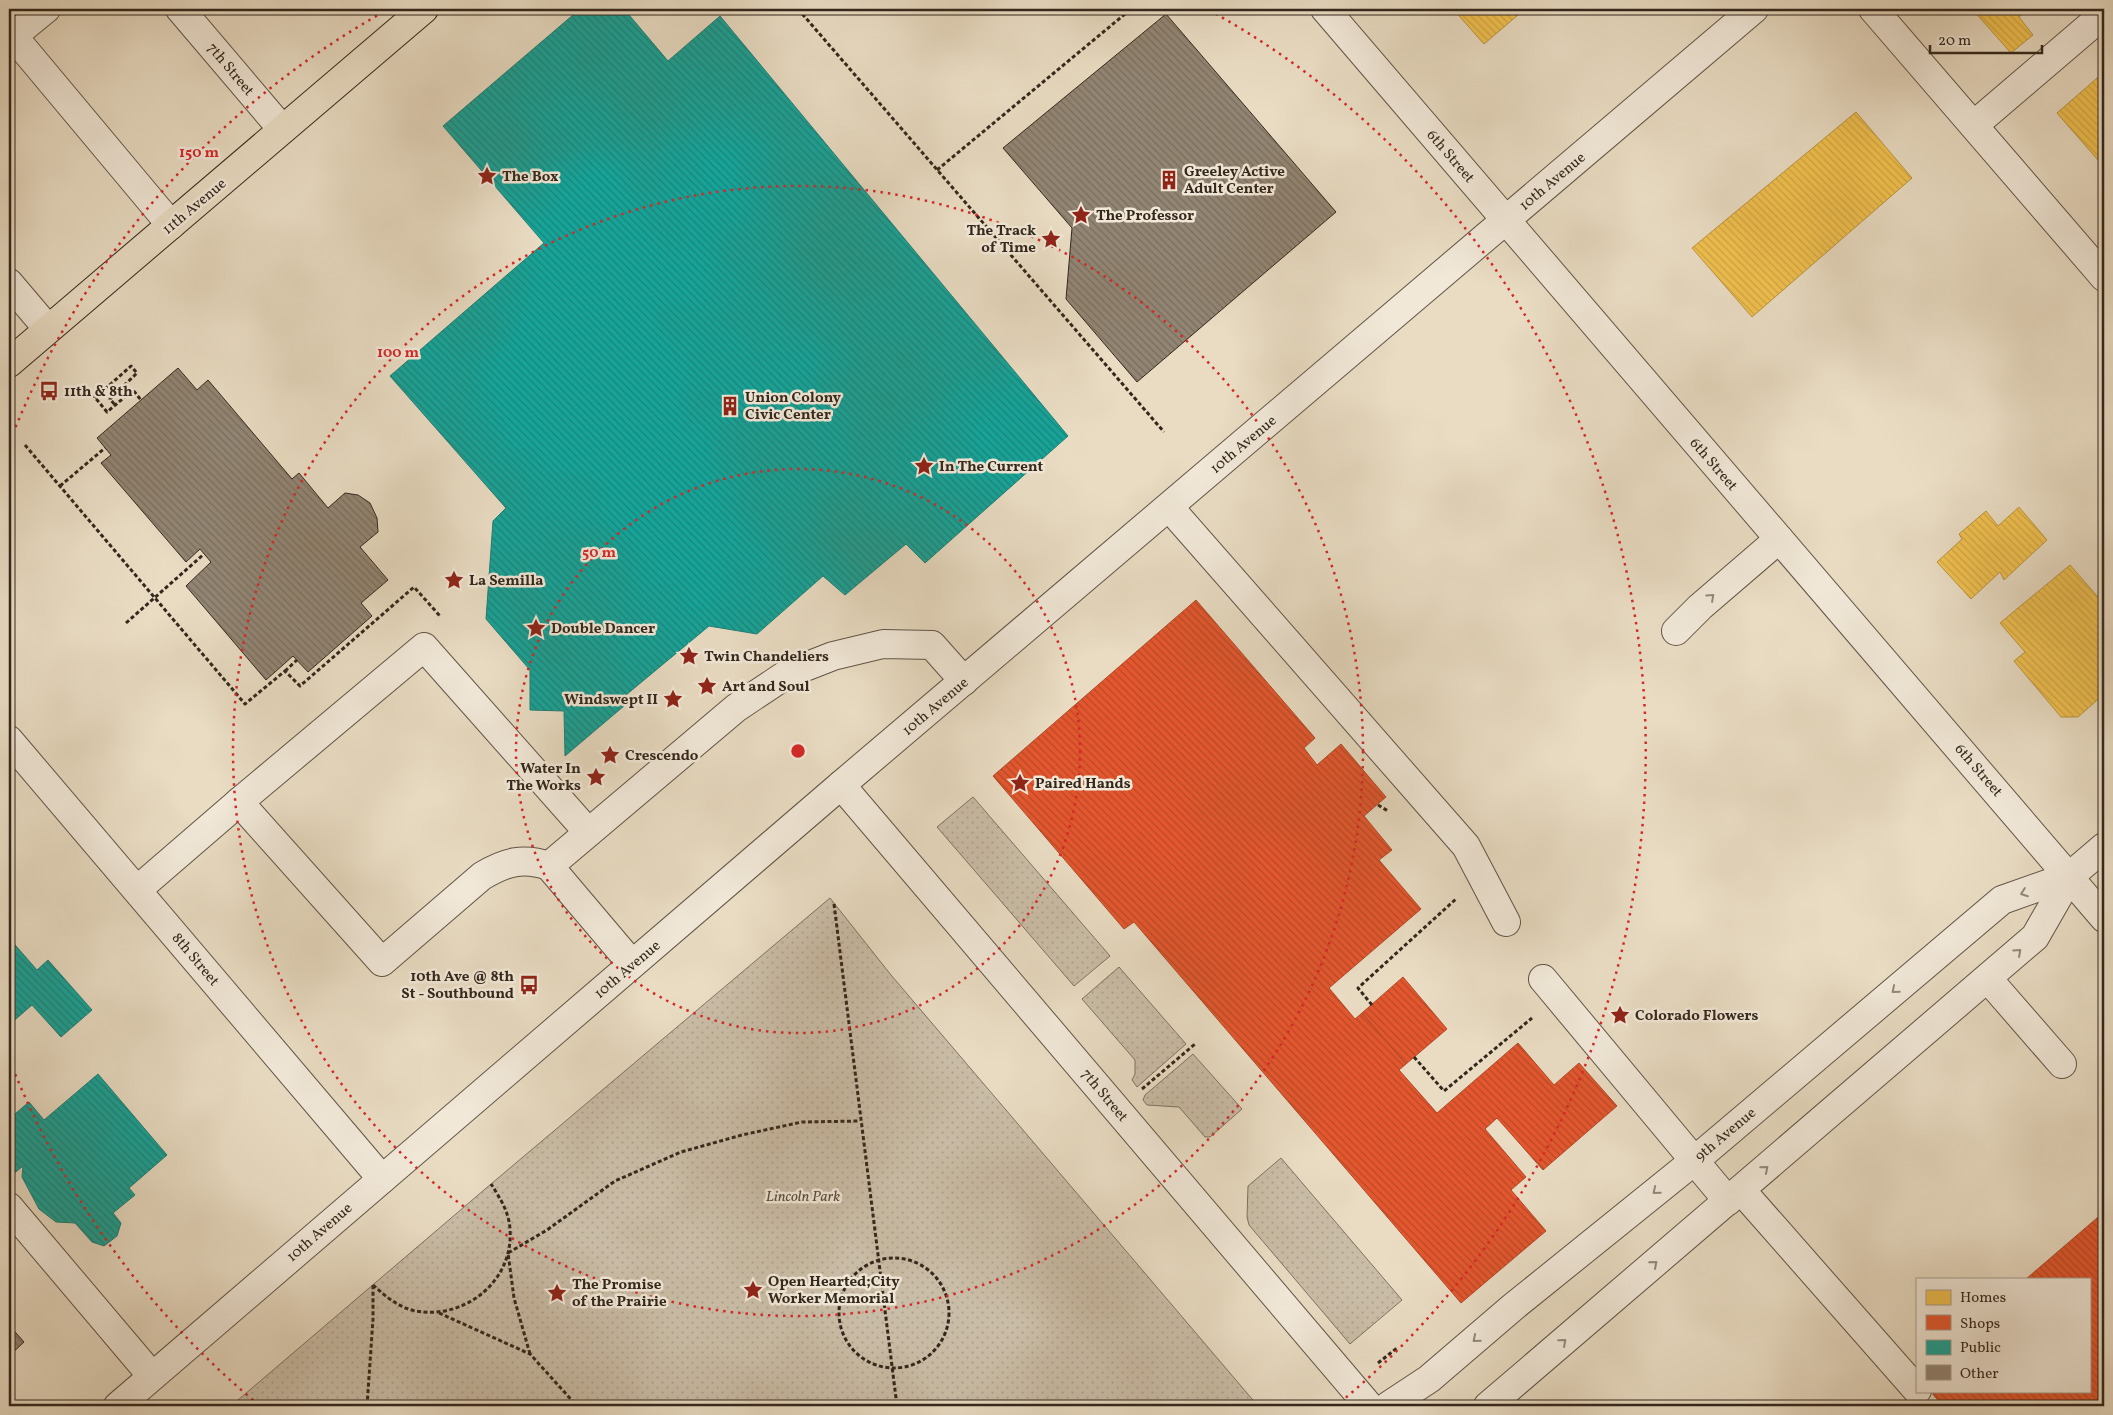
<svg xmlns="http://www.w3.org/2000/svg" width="2113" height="1415" font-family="Vollkorn,serif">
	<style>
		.grass { fill: url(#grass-dots); stroke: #7e7262 }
		.homes { fill: url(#homes-back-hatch); stroke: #b9933f }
		.shops { fill: url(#shops-back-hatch); stroke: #af4929 }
		.public { fill: url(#public-back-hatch); stroke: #1f7e73 }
		.building { fill: url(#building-back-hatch); stroke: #33271c }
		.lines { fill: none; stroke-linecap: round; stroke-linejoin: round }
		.minor-casing { stroke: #605446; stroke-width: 30 }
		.major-casing { stroke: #33271c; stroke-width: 30 }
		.path { stroke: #33271c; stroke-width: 3; stroke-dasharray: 4 2.5; stroke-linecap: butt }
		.minor { stroke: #f1e8d8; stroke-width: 28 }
		.major { stroke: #e9dcc3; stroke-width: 28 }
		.oneway { stroke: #92887a }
		.ring { fill: none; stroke: #d62828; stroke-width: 2.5; stroke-dasharray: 2.5 5 }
		.labels { text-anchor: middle; stroke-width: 5; stroke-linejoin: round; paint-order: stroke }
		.street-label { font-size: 15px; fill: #33271c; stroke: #f1e8d8 }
		.poi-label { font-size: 15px; font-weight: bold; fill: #33271c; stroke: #f1e8d8; text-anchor: start }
		.park-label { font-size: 15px; font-style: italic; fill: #594c3f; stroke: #f1e8d8 }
		.centre { fill: #d62828; stroke: #f1e8d8; stroke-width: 2.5 }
		.ring-label { font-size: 15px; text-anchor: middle; font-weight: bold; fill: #d62828; stroke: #f1e8d8; stroke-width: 5; stroke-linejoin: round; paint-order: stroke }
	</style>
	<defs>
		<pattern id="grass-dots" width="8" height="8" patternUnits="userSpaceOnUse" patternTransform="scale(1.25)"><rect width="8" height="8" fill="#cabda7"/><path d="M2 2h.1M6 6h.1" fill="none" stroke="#aea28f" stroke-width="1.8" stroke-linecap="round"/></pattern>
		<pattern id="homes-back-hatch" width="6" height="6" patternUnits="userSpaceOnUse" patternTransform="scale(1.25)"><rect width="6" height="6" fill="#f2c14e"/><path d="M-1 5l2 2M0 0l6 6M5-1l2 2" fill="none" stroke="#d0a644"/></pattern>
		<pattern id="shops-back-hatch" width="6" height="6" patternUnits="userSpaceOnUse" patternTransform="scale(1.25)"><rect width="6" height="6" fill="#e4572e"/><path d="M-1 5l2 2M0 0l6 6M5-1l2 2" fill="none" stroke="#b94826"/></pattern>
		<pattern id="public-back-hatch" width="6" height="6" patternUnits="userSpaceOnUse" patternTransform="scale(1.25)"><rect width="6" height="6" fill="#17a398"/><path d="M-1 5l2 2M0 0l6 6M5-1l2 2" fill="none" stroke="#15857b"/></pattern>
		<pattern id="building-back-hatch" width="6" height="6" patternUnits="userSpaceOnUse" patternTransform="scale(1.25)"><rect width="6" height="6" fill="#928573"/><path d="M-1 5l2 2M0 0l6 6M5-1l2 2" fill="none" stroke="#786d5e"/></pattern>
	</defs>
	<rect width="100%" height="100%" fill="#e9dcc3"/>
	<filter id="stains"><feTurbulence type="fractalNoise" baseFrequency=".004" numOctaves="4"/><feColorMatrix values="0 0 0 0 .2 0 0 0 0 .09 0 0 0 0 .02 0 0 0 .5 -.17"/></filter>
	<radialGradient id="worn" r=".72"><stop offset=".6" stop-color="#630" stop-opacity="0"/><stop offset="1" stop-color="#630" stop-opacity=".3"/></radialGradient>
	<g class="grass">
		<polygon points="973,797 1110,956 1074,986 937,827"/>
		<polygon points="830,898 891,975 1258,1406 231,1406 491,1184"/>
		<polygon points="1119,967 1186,1044 1137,1087 1132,1080 1135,1074 1135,1060 1082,999"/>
		<polygon points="1193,1054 1242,1109 1210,1137 1205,1137 1179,1107 1147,1105 1143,1100 1145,1095"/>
		<polygon points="1281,1158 1402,1300 1350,1344 1249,1225 1247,1217 1248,1186"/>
	</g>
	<g class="homes">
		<polygon points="1453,9 1525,9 1484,44"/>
		<polygon points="1972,9 2028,9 2019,17 2033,35 2011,53"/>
		<polygon points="2104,72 2104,167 2057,113"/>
		<polygon points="1856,112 1912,178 1752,317 1692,248"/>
		<polygon points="2019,507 2047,540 2004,580 2000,572 1971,599 1937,562 1962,539 1959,534 1986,511 1998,526"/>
		<polygon points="2070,565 2104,604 2104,694 2078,717 2061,717 2014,661 2025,652 2000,623"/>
	</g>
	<g class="shops">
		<polygon points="1196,600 1315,738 1304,748 1317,765 1341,744 1386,797 1364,816 1392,850 1379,860 1421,909 1329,988 1355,1019 1362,1013 1406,1064 1399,1070 1437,1113 1518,1043 1554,1085 1579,1063 1617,1106 1543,1170 1497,1118 1485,1129 1526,1177 1511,1190 1546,1231 1461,1303 1134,922 1124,929 993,776"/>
		<polygon points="1403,977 1447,1029 1406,1064 1362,1013"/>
		<polygon points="2104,1212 2104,1406 1943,1406 1930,1391 2089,1391 2089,1279 2026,1279"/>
	</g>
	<g class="public">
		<polygon points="580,9 624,9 668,61 720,16 1068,436 925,563 906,544 845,595 823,576 757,634 709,626 626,695 631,700 565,756 564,711 530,710 530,670 486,619 493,521 506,508 390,376 544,243 443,126"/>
		<polygon points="9,938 37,970 48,960 92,1010 61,1037 32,1005 9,1025"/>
		<polygon points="98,1074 167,1155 129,1188 135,1195 113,1213 121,1223 117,1236 104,1246 92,1242 75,1223 56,1222 39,1209 22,1177 23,1166 11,1176 9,1173 9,1119 29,1102 44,1120"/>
	</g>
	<g class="building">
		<polygon points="1166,14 1336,212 1137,382 1066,299 1072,228 1003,148"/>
		<polygon points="178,368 197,390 208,380 292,479 299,473 328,508 345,493 358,495 370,503 377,518 378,532 360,547 388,580 361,603 372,616 308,672 293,656 266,680 186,586 211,562 200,549 186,562 101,463 111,455 97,438"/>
		<polygon points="9,1325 24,1342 9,1356"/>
	</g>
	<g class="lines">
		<defs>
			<g id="minor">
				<polyline points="46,9 13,36 171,225"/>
				<polyline points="180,9 282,129"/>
				<polyline points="1325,9 2104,918"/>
				<polyline points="1873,9 2104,277"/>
				<polyline points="1974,125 2104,14"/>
				<polyline points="9,283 48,329"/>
				<polyline points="1169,507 1466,846 1506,922"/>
				<polyline points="1676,631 1700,607 1779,539"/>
				<polyline points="9,740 382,1179"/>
				<polyline points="841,785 1369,1406"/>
				<path d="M 549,866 C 523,857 505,862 482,876 L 382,962 L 239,802 L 424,647 L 588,832"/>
				<polyline points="137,890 239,802"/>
				<polyline points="632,964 549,866 736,708 787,674 833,656 883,644 932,645 964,681"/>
				<polyline points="1543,979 1728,1201"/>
				<polyline points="1988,979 2062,1064"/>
				<polyline points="1741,1190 1917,1390"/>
				<polyline points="9,1207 152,1376"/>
				<polyline points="118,1406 841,785 1754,9"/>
				<polyline points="1388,1406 1429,1379 1513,1307 1694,1161 2002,900 2070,876"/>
				<polyline points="1488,1406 2035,937 2070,876 2104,847"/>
			</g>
			<polyline id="major" points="9,363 424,9"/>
		</defs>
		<use href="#minor" class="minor-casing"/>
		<use href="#major" class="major-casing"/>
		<g class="path">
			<polyline points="798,9 1164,432"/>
			<polyline points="937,170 1131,9"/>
			<polyline points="88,389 107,412 133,390 141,400"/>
			<polyline points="95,398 131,366 137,373 110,399 115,405"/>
			<polyline points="25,445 245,704 285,671 300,686 414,587 440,616"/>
			<polyline points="60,486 105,448"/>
			<polyline points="126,623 204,554"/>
			<polyline points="285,671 297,660"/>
			<polyline points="1378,805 1388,811"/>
			<polyline points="834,904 897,1406"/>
			<polyline points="1372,1005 1358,988 1457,898"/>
			<polyline points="1414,1057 1444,1091 1532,1018"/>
			<polyline points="1142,1089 1195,1044"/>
			<circle cx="894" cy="1313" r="55"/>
			<path d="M 373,1285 C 385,1296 398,1307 415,1311 C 465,1320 514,1281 510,1229 C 509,1212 500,1198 491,1184"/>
			<polyline points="439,1313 530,1354 577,1406"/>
			<polyline points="530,1354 514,1298 508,1253 547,1230 615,1181 681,1152 742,1135 802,1122 860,1121"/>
			<polyline points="1378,1363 1397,1348"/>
			<polyline points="367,1406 373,1319 373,1285"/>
		</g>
		<use href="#minor" class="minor"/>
		<use href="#major" class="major"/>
	</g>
	<defs><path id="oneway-chevron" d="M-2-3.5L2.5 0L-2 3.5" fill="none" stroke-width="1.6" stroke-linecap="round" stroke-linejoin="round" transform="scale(1.25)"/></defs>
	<g class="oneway">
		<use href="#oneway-chevron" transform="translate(1711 597) rotate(-42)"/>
		<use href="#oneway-chevron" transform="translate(2024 893) rotate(160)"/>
		<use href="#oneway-chevron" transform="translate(2018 952) rotate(-42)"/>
		<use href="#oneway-chevron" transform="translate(1895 990) rotate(140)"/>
		<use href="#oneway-chevron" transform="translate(1765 1169) rotate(-40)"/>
		<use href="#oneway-chevron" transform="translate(1656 1191) rotate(141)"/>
		<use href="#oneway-chevron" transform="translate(1654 1264) rotate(-41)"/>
		<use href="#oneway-chevron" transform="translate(1476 1339) rotate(140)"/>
		<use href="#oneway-chevron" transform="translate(1563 1342) rotate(-41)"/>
	</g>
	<g class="ring">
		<circle cx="798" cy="751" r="282"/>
		<circle cx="798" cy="751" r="565"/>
		<path d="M259 1405A847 847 0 0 1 10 1061M10 441A847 847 0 0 1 387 10M1209 10A847 847 0 0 1 1337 1405"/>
	</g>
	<defs>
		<symbol id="sight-bare" viewBox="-9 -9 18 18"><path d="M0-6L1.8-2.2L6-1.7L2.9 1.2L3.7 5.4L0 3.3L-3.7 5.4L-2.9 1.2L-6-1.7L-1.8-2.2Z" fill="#8f2418" stroke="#f1e8d8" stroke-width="2.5" paint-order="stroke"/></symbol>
		<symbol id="building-bare" viewBox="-9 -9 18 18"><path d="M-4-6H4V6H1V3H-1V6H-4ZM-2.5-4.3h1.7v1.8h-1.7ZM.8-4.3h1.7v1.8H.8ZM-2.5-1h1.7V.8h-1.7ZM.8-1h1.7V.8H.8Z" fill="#8f2418" stroke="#f1e8d8" stroke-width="2.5" paint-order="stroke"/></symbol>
		<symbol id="bus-bare" viewBox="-9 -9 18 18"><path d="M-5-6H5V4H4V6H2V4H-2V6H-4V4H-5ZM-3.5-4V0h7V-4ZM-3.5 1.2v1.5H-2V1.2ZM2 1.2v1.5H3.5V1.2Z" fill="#8f2418" stroke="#f1e8d8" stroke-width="2.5" paint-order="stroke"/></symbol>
	</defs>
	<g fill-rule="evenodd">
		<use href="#sight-bare" x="473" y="162" width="28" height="28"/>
		<use href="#building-bare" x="1155" y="166" width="28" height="28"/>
		<use href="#sight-bare" x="1067" y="201" width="28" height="28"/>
		<use href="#sight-bare" x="1037" y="225" width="28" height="28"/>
		<use href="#bus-bare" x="35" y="377" width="28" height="28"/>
		<use href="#building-bare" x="716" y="392" width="28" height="28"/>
		<use href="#sight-bare" x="910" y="452" width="28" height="28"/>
		<use href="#sight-bare" x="440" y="566" width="28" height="28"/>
		<use href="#sight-bare" x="522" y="614" width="28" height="28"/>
		<use href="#sight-bare" x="675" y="642" width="28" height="28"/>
		<use href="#sight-bare" x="693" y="672" width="28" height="28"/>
		<use href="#sight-bare" x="659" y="685" width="28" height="28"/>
		<use href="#sight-bare" x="596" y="741" width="28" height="28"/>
		<use href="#sight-bare" x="582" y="763" width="28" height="28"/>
		<use href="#sight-bare" x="1006" y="769" width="28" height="28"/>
		<use href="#bus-bare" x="515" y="971" width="28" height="28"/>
		<use href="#sight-bare" x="1606" y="1001" width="28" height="28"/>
		<use href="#sight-bare" x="739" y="1276" width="28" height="28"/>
		<use href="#sight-bare" x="543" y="1279" width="28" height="28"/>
	</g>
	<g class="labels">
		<g class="street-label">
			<text transform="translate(231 69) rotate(50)" y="5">7th Street</text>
			<text transform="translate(1451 156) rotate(49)" y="5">6th Street</text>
			<text transform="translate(1552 181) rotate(-40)" y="5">10th Avenue</text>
			<text transform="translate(194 206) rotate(-40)" y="5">11th Avenue</text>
			<text transform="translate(1243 444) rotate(-40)" y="5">10th Avenue</text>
			<text transform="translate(1714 464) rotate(49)" y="5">6th Street</text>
			<text transform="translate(935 706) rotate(-40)" y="5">10th Avenue</text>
			<text transform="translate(1979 770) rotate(49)" y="5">6th Street</text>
			<text transform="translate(196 959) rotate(50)" y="5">8th Street</text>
			<text transform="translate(627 969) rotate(-40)" y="5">10th Avenue</text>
			<text transform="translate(1105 1095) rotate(50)" y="5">7th Street</text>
			<text transform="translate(1725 1134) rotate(-40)" y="5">9th Avenue</text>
			<text transform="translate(319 1232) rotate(-41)" y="5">10th Avenue</text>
		</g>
		<g class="poi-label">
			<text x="1184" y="176">Greeley Active<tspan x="1184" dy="17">Adult Center</tspan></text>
			<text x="502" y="181">The Box</text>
			<text x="1096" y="220">The Professor</text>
			<text x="1036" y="235" text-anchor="end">The Track<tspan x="1036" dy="17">of Time</tspan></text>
			<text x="64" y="396">11th &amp; 8th</text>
			<text x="745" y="402">Union Colony<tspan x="745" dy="17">Civic Center</tspan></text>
			<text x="939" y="471">In The Current</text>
			<text x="469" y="585">La Semilla</text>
			<text x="551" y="633">Double Dancer</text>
			<text x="704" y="661">Twin Chandeliers</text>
			<text x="722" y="691">Art and Soul</text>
			<text x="658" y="704" text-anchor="end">Windswept II</text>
			<text x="625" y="760">Crescendo</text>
			<text x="581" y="773" text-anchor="end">Water In<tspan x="581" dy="17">The Works</tspan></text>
			<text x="1035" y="788">Paired Hands</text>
			<text x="514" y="981" text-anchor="end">10th Ave @ 8th<tspan x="514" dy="17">St - Southbound</tspan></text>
			<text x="1635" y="1020">Colorado Flowers</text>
			<text x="768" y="1286">Open Hearted;City<tspan x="768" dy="17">Worker Memorial</tspan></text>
			<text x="572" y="1289">The Promise<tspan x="572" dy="17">of the Prairie</tspan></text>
		</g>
		<g class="park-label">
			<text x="803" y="1201">Lincoln Park</text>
		</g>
	</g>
	<circle cx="798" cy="751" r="8" class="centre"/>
	<g class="ring-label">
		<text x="199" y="157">150 m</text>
		<text x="398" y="357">100 m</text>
		<text x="599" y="557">50 m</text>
	</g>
	<rect width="2113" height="1415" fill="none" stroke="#e9dcc3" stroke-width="30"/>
	<rect x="10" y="10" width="2093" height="1395" fill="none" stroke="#33271c" stroke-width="2.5"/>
	<rect x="15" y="15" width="2083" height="1385" fill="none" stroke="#33271c"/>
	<rect x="1916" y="1278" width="175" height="115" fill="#f1e8d8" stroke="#a59b8d"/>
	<rect x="1926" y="1290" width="25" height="15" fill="#f2c14e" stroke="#a59b8d"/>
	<text x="1960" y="1302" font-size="15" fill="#33271c">Homes</text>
	<rect x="1926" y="1315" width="25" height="15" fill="#e4572e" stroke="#a59b8d"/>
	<text x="1960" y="1328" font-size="15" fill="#33271c">Shops</text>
	<rect x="1926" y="1340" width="25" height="15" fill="#17a398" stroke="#a59b8d"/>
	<text x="1960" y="1352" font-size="15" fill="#33271c">Public</text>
	<rect x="1926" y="1365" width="25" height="15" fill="#928573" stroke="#a59b8d"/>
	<text x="1960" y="1378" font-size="15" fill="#33271c">Other</text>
	<path d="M1930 45v8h112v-8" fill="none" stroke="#33271c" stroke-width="2.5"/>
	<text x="1938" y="45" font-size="15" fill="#33271c" stroke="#f1e8d8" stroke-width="4" paint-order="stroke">20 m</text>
	<rect width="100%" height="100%" filter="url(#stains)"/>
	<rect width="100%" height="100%" fill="url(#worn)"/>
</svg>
